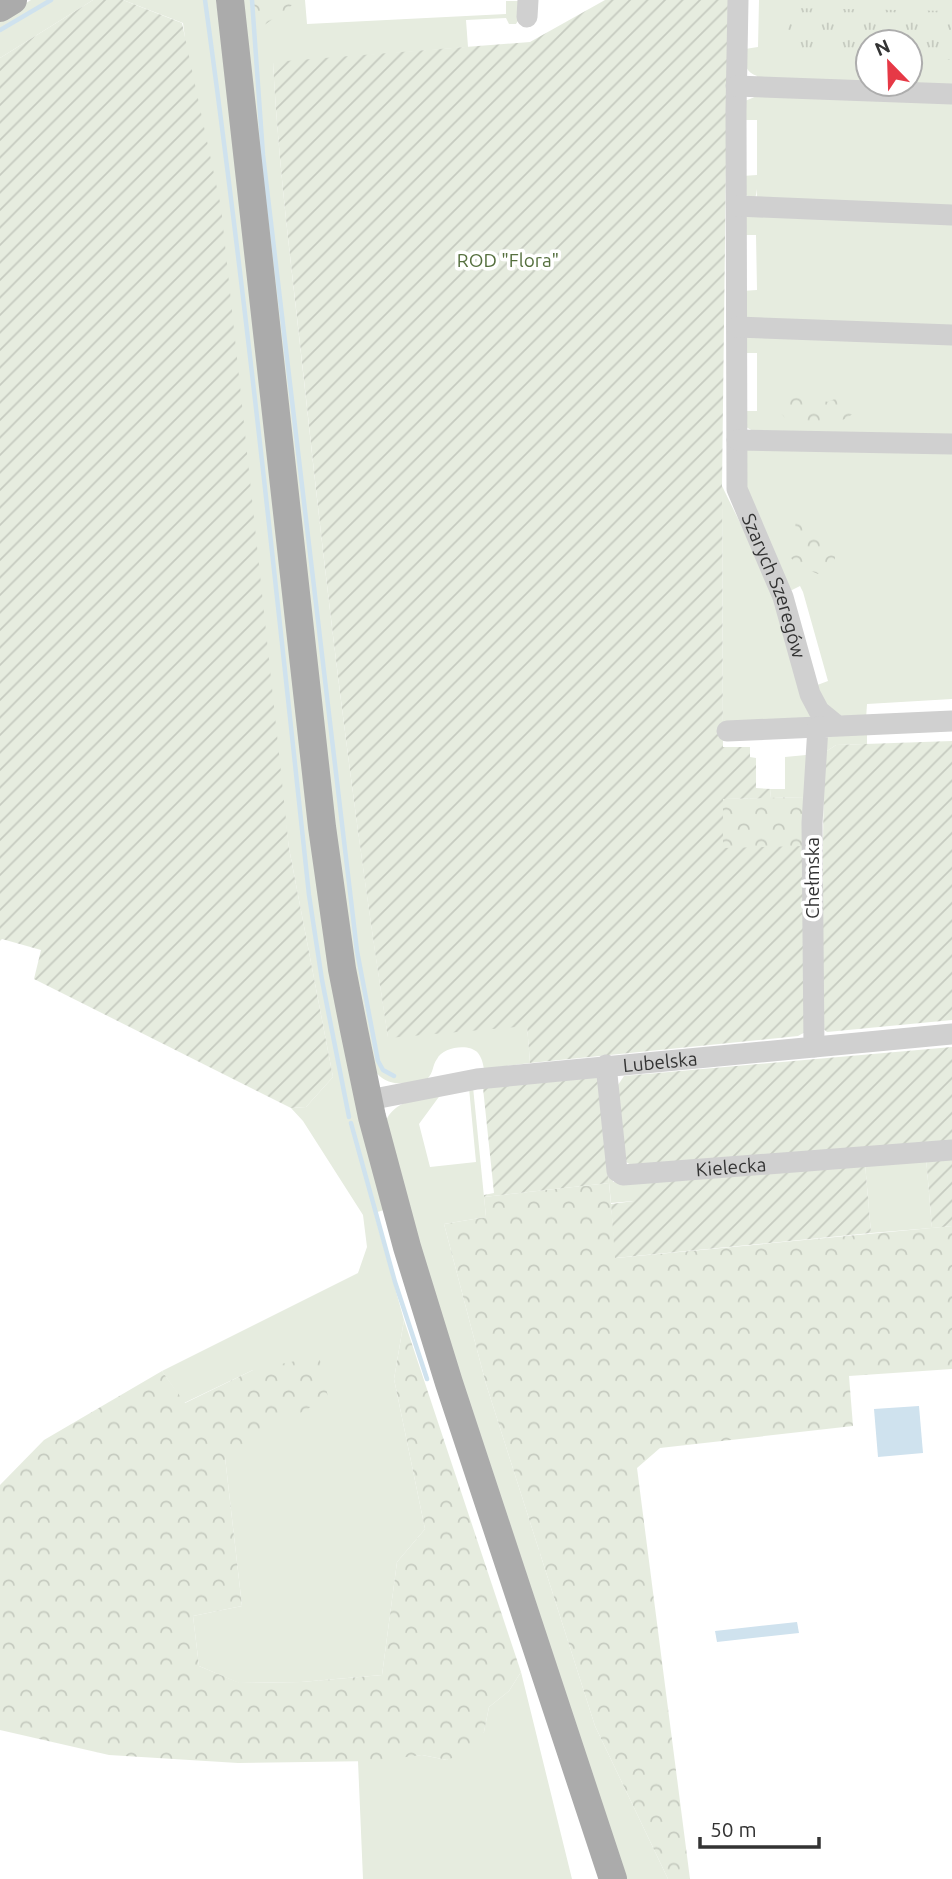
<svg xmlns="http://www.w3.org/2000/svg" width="952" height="1879" font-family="Ubuntu,sans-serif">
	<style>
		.grass { fill: #e6ecdf; fill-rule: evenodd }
		.forest { fill: url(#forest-crowns) }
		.park { fill: url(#park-tufts) }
		.garden { fill: url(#garden-furrows) }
		.water { fill: #cfe2ee }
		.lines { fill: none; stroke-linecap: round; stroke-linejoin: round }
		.stream { stroke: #cfe2ee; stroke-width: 4.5 }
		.minor { stroke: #d0d0d0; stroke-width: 21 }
		.major { stroke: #ababab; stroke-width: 28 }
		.labels { text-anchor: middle; stroke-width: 7; stroke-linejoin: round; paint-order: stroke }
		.park-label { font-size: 19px; fill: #56703f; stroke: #fff }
		.street-label { font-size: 19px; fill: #333; stroke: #fff }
	</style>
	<defs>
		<pattern id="forest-crowns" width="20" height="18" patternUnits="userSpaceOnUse" patternTransform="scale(1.75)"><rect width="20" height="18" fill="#e6ecdf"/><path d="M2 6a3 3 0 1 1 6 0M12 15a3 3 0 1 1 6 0" fill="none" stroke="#c6cbc0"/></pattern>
		<pattern id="park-tufts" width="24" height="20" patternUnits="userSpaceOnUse" patternTransform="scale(1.75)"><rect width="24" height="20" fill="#e6ecdf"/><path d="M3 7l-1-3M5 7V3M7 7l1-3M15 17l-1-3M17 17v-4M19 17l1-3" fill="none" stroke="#c6cbc0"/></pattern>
		<pattern id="garden-furrows" width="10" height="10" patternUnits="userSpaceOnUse" patternTransform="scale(1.75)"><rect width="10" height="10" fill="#e6ecdf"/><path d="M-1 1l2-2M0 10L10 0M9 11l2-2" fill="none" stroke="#c6cbc0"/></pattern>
	</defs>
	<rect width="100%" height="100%" fill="#fff"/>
	<g class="grass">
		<polygon points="31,0 93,0 0,58 0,19"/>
		<polygon points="123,0 216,0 384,1210 374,1213 404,1320 394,1379 425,1529 397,1562 382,1675 301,1682 239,1683 199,1666 193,1616 242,1606 225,1457 253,1370 184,1403 162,1371 358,1273 367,1247 363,1215 303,1121 291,1108 306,1107 333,1077 289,848 183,23"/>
		<path d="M 243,0 L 305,0 L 307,24 L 506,14 L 506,1 L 519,1 L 519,19 L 516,24 L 509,24 L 506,18 L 466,20 L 468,47 L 273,63 C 279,175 294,287 306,399 C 329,612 355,825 388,1037 L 527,1025 L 530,1063 L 484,1069 C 483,1064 482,1058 478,1053 C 469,1043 443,1047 437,1059 C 432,1066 434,1072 427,1079 C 406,1083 387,1090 373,1068 L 338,876 Z"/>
		<path d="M 759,0 L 952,0 L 952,699 L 867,704 L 866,719 C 835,719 831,710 812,687 L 828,681 L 803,592 L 800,586 L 786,593 L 742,491 L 742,456 L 753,431 L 746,427 L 742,411 L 757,411 L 757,353 L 743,353 L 746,317 L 742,291 L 757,290 L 756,235 L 743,235 L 746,216 L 756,212 L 757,189 L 755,200 L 746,195 L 742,176 L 757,175 L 757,120 L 742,120 L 745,101 L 757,96 L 757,76 C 744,71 744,62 745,49 L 758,47 ZM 868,42 L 910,42 L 910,84 L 868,84 Z"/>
		<polygon points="722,486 776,596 817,723 723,728"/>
		<polygon points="867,732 867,744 836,745 824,753 823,742 829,736"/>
		<polygon points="806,755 806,797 770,798 771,789 785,789 785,757"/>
		<polygon points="604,1080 613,1182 644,1181 634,1201 611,1203 603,1120"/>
		<path d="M 473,1087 L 486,1217 L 444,1224 L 486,1384 L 595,1726 L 668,1879 L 623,1879 L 416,1249 L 385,1123 C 394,1099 419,1100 441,1094 L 419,1124 L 430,1167 L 476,1162 L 469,1088 Z"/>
		<polygon points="926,1158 932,1228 871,1233 865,1163"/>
		<polygon points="521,1672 572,1879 363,1879 358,1761 422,1755 447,1760 484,1732 489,1707 509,1691"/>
	</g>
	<g class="forest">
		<polygon points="254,0 295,0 291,6 263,26 257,25 253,11"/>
		<path d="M 808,396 L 821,397 L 827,402 C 838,398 842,396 854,400 L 858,406 C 845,432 809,420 786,419 L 780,412 L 780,404 L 787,399 Z"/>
		<polygon points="798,514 809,519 819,538 835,544 835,562 818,574 799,566 789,556 796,529 794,517"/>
		<polygon points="806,797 805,846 723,899 723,799"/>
		<polygon points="609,1183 616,1258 952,1226 952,1369 849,1376 853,1426 660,1448 637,1468 690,1879 668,1879 595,1726 486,1384 444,1224 486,1217 484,1197"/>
		<polygon points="404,1320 521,1672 509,1691 489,1707 484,1732 473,1750 447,1760 422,1755 375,1761 238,1763 109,1755 0,1730 0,1485 44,1440 162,1371 185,1403 253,1370 319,1356 328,1397 225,1457 242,1606 193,1616 199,1666 240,1683 301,1682 382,1675 397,1562 425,1529 394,1379"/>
	</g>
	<polygon class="park" points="788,8 952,11 952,60 910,57 910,42 868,42 868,55 787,50"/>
	<g class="garden">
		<polygon points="93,0 123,0 182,23 221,207 289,848 333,1077 306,1107 291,1108 34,979 41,950 2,939 0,941 0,58"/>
		<path d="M 605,0 L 728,0 L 722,486 L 723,747 L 750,747 L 750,757 L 756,758 L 756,788 L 771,789 L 770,798 L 723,799 L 723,848 L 805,846 L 805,1032 L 798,1036 L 530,1063 L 527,1026 L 388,1038 C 355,825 329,612 306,398 C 294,286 279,175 273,62 L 530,42 Z"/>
		<polygon points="952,741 952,1020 827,1032 821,1027 824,753 836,745"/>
		<polygon points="952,1047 952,1143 634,1167 623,1160 616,1088 624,1076"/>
		<polygon points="596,1077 601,1080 609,1183 484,1197 484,1195 494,1193 483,1088"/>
		<polygon points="952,1156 952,1226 932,1228 926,1158"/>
		<polygon points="865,1163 871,1233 615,1258 611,1204 634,1201 633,1189 644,1181"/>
	</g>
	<g class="water">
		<polygon points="919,1406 923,1453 878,1457 874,1409"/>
		<polygon points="797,1622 799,1633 717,1642 715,1631"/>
	</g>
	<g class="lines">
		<g class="stream">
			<path d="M 205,0 C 246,297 277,596 309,895 L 322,980 L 349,1117"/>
			<polyline points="252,0 263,155 357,951 378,1061 383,1070 394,1076"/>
			<polyline points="0,30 51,0"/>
			<polyline points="351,1123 395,1282 427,1379"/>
		</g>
		<g class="minor">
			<path id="s1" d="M 738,0 L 736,111 L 737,489 L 783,597 L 810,694 L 819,711 L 835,724"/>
			<polyline points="527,17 528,0"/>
			<polyline points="736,86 952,94"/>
			<polyline points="737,206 952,215"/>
			<polyline points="737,327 952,335"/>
			<polyline points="737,440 952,444"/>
			<polyline points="727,731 818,727"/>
			<polyline points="814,1047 812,823 818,727 952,721"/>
			<path id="s2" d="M 606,1065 L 617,1171 L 623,1175 L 952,1150"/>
			<path id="s3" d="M 369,1100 L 477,1079 L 952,1034"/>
		</g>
		<g class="major">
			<polyline points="230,0 322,827 342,969 354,1030 372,1117 407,1247 449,1383 613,1879"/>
			<polyline points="0,8 13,0"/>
		</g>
	</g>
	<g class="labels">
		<g class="park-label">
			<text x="508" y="267">ROD "Flora"</text>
		</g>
		<g class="street-label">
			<text dy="7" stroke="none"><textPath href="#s1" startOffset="593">Szarych Szeregów</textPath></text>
			<text transform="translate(812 878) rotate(-90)" y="7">Chełmska</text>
			<text dy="7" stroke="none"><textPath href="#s3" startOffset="294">Lubelska</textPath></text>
			<text dy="7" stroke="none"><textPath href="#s2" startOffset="222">Kielecka</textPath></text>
		</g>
	</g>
	<g transform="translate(889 63) rotate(337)"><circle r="33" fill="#ffffff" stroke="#adadad" stroke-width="2"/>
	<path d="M0-5L12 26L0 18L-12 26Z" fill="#e63946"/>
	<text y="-10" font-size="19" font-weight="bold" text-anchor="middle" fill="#333333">N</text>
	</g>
	<path d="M700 1837v10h119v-10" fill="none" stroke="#333333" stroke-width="3.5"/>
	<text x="710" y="1837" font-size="21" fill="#333333" stroke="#ffffff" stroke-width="5" paint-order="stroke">50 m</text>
</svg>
